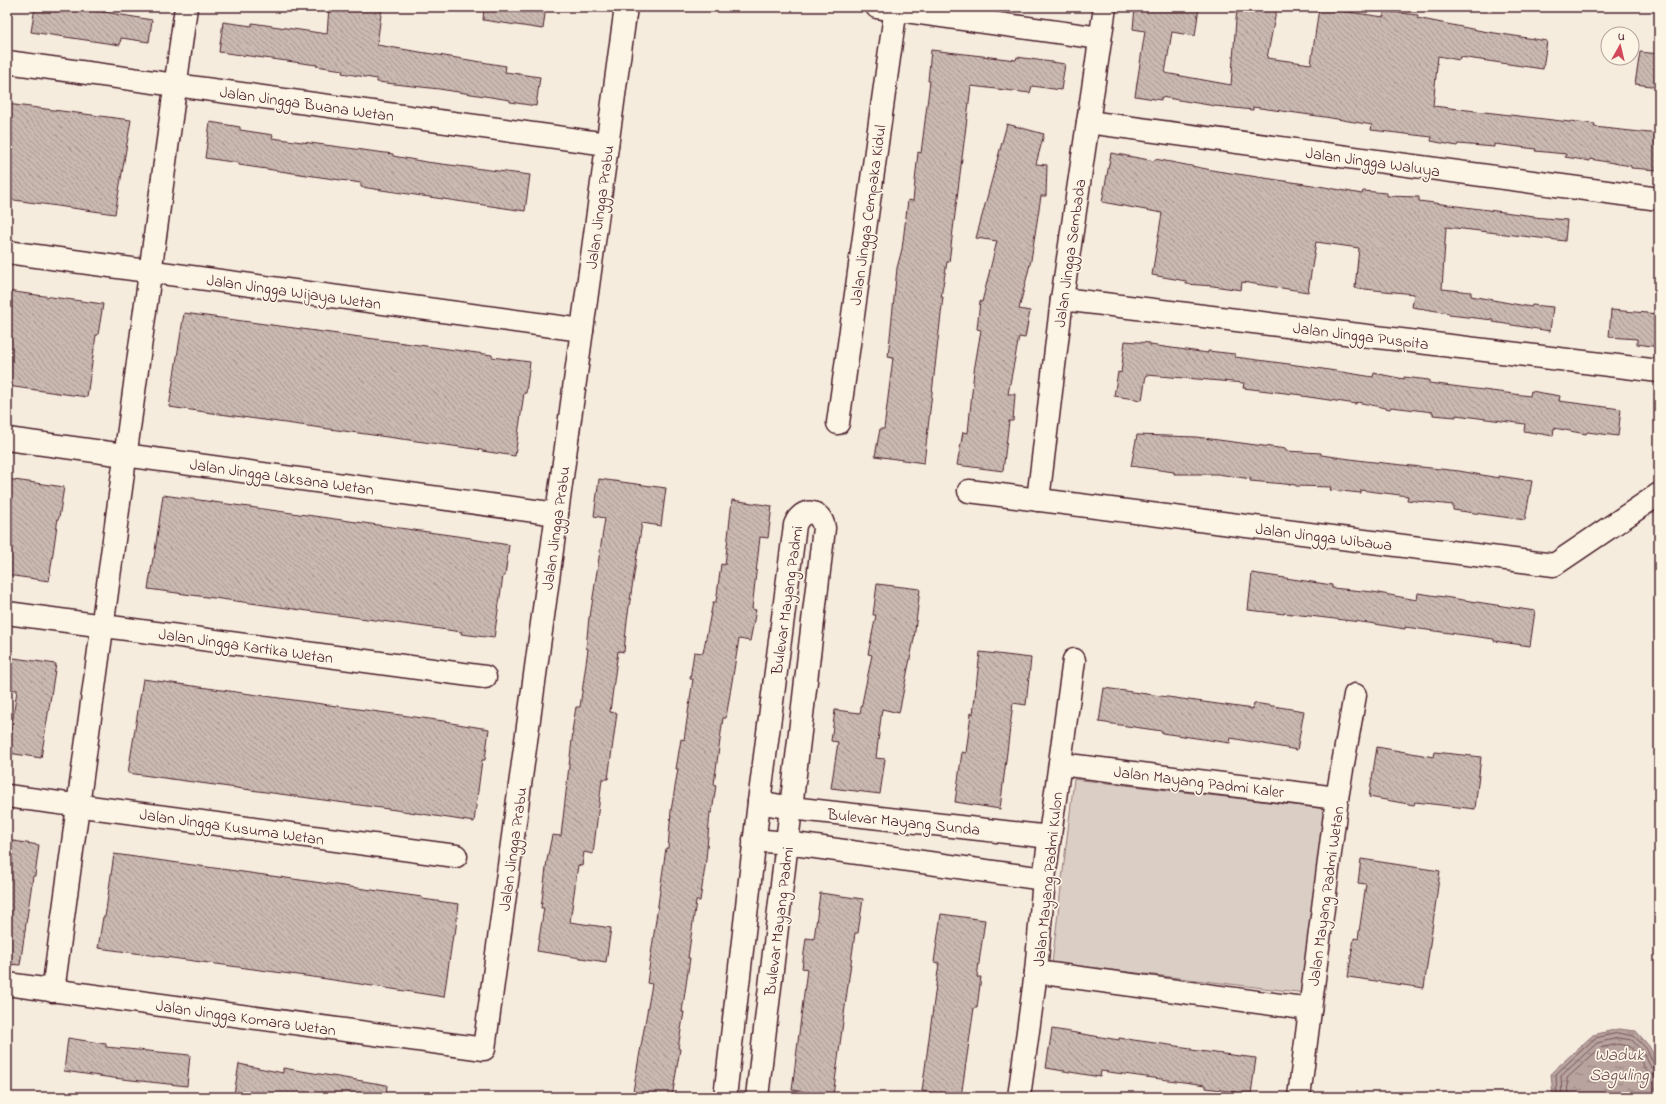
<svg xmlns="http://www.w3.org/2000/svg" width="1666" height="1104" font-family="'Indie Flower',sans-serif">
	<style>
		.green { fill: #dbcec4; stroke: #927678 }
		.water { fill: url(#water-ripples); stroke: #8c6e70 }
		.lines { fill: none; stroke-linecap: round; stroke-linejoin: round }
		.shore { stroke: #765459; stroke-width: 1 }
		.building { fill: url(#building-back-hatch); stroke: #4a1f2b }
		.street-casing { stroke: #4a1f2b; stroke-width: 25 }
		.street { stroke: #fcf5e5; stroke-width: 22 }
		.labels { text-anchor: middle; stroke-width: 3.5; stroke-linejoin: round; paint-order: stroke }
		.street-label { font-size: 16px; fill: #4a1f2b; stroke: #fcf5e5 }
		.water-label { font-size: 17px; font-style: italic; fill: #704d53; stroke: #fcf5e5 }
	</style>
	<defs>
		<pattern id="water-ripples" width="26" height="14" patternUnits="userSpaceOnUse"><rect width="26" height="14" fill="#b8a39e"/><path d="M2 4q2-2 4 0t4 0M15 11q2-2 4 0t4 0" fill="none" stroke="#988481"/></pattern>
		<pattern id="building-back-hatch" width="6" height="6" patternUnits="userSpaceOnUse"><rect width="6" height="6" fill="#cab9b1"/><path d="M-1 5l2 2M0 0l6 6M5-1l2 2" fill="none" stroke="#a69690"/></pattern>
	</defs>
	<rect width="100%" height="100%" fill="#f5ecde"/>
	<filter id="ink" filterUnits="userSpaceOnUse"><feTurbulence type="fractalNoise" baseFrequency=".025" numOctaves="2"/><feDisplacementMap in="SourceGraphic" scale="8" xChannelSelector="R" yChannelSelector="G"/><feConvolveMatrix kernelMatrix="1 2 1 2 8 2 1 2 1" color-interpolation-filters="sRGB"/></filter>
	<g filter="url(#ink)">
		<polygon class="green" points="1074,779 1327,809 1306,993 1052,963"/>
		<polygon class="water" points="1618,1029 1636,1031 1649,1046 1659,1064 1659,1097 1553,1097 1551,1073 1593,1035"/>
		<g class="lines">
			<g class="shore">
				<polyline points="1557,1097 1556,1074 1595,1038 1618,1033 1634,1036 1646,1048 1654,1064 1659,1065"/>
				<polyline points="1562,1097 1561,1076 1597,1043 1618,1038 1632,1040 1642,1051 1651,1067 1659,1070"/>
				<polyline points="1568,1097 1567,1078 1600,1048 1618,1044 1629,1046 1637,1054 1647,1072 1653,1075 1659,1076"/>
			</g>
		</g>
		<g class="building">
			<polygon points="35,7 74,7 152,20 149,42 121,38 120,45 31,32"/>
			<polygon points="329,7 382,7 377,45 506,66 505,72 540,77 536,106 510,102 510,100 439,89 377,82 377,79 342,73 343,70 316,66 317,65 219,52 223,22 252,26 252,23 327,34"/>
			<polygon points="484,7 546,7 543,29 483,20"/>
			<polygon points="1135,7 1199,7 1195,36 1172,32 1165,73 1231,85 1237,7 1277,7 1267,58 1311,64 1319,8 1384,17 1384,11 1418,15 1417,18 1482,31 1547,41 1543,69 1460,57 1459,60 1438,56 1433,106 1570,122 1571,121 1595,124 1594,127 1659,134 1657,170 1631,168 1631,166 1590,159 1590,161 1565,157 1566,154 1535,151 1536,149 1494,144 1494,147 1458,144 1457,146 1431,141 1432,137 1371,130 1372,125 1325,117 1253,107 1253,110 1215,106 1161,97 1161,100 1135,96 1145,31 1133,29"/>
			<polygon points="931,50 1016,60 1017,57 1065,64 1061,90 1032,86 1030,93 971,86 949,262 947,262 941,297 943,297 924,463 875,456 880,429 884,429 893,358 888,357 897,268 902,249 908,200 913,201 918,152 921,153 930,81 928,81"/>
			<polygon points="1640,52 1659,54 1659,87 1635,84"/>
			<polygon points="7,104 131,120 115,214 7,199 7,172 12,136 7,136"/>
			<polygon points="210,122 240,127 240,130 273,135 272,138 393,154 393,156 426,162 530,175 525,211 361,187 361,183 239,165 239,163 205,158"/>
			<polygon points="1007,124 1044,134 1036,164 1047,165 1046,196 1041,196 1031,260 1019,309 1030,311 1025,338 1019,337 1008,394 1015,394 1013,421 1009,421 1003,471 957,465 963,432 968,433 974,371 981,330 977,329 980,301 982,302 997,241 976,238"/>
			<polygon points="1111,153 1155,161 1155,159 1217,171 1319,186 1362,194 1363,191 1387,193 1387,196 1419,197 1419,201 1534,216 1534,217 1567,220 1565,241 1446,227 1442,289 1471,292 1471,296 1531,307 1532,305 1553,307 1550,331 1493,322 1493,320 1449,315 1449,313 1412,307 1414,294 1355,288 1359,248 1316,242 1308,292 1242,282 1241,290 1213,286 1186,284 1186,281 1152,275 1162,213 1102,202"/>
			<polygon points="7,291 103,304 98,335 96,335 87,397 7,386"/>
			<polygon points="1611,310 1659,314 1659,347 1637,344 1637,339 1609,337"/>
			<polygon points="184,313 492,355 492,357 530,362 526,393 524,393 515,456 482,451 482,450 169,407"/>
			<polygon points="1125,341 1150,343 1150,345 1208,353 1208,351 1235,354 1235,357 1304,366 1373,377 1374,373 1404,379 1404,377 1429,380 1429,383 1530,396 1531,391 1560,396 1559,401 1621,409 1618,436 1587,432 1586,434 1554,428 1553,436 1524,431 1525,424 1456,415 1456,417 1433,415 1433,412 1391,407 1390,409 1357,402 1356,404 1302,396 1302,395 1243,388 1244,383 1197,379 1146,375 1142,400 1114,396 1118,372 1121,373"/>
			<polygon points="1137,435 1196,437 1286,449 1286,451 1321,453 1321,455 1365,461 1459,471 1499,478 1499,476 1532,481 1525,520 1453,510 1453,505 1407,500 1408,496 1361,490 1361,493 1330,490 1331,487 1296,486 1296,485 1250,481 1251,479 1218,474 1174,474 1174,472 1131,466"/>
			<polygon points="7,479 64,487 59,518 58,518 49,581 7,575"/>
			<polygon points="599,479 666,488 661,526 642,523 627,620 624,652 618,651 610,712 617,713 608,779 602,779 593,854 584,852 582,866 578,865 570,922 611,928 606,962 537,951 544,908 541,908 547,860 552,835 561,836 573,731 572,731 576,707 580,707 588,649 586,648 589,617 590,617 605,518 594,516"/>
			<polygon points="163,495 471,538 471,539 509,545 505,576 503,576 494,638 461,634 462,632 148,589 153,558 154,558"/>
			<polygon points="732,500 772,506 768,538 760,537 752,609 756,610 750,641 739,639 726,718 723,718 714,784 716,785 712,813 710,812 706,860 700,901 696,901 688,958 690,958 682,1012 684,1012 678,1048 680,1049 672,1097 632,1097 652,984 647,983 666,848 668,848 671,811 678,769 676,769 681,739 684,740 693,679 690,679 694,652 703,653 713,602 716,602 721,564 725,565"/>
			<polygon points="1252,573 1332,585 1332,588 1373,592 1417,600 1418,593 1535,611 1530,646 1494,641 1494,639 1405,627 1405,629 1369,623 1284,613 1284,614 1248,610"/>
			<polygon points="877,584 920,589 914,639 899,713 882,709 876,758 885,759 880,794 831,788 838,742 831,741 835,710 860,713 872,655 868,654 876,615 873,615"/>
			<polygon points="980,652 1031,658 1026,705 1013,703 1000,809 955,802 962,752 966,753 971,713 973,714"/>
			<polygon points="7,657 56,664 41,758 8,753 17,690 7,689"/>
			<polygon points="143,679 451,722 451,723 489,729 485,760 482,760 474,822 403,811 128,773"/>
			<polygon points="1104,688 1253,709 1254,703 1304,711 1297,750 1231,738 1230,743 1162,733 1162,731 1099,722"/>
			<polygon points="1377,747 1434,757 1435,752 1481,757 1475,809 1415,802 1414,805 1369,797"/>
			<polygon points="7,840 39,845 35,876 33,876 20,965 7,964"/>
			<polygon points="114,854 422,897 422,899 459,904 455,935 453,935 444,997 327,979 98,948 103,917 105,917"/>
			<polygon points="1361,859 1440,871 1424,988 1348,977 1354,938 1358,939 1366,884 1358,883"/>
			<polygon points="820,893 863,899 858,933 855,933 833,1096 792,1090 807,969 802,968 806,938 814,939"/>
			<polygon points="941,914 985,920 977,977 981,977 977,1008 974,1008 961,1097 922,1091 939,963 934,962"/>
			<polygon points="1052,1029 1119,1040 1119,1038 1191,1048 1191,1050 1256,1058 1251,1094 1206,1088 1206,1085 1101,1071 1100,1077 1046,1068"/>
			<polygon points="68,1038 106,1044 106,1047 190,1055 187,1086 113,1078 64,1071"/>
			<polygon points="239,1064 283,1073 283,1068 387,1085 386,1097 289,1097 270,1094 269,1097 253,1097 234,1094"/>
		</g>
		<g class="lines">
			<defs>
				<g id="street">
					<polyline points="877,7 1100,38"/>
					<polyline points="7,62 607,144"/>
					<polyline points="1088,122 1659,199"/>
					<polyline points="7,252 582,330"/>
					<polyline points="1062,299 1659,371"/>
					<polyline points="838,423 896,7"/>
					<polyline points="7,439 557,514"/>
					<polyline points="969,491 1554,565 1659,494"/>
					<polyline points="1038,500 1062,299 1105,7"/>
					<polyline points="7,613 485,677"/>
					<polyline points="1060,764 1337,798"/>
					<polyline points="7,796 456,856"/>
					<polyline points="759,802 791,808 1050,837"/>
					<polyline points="754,840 787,843 1044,879"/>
					<polyline points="1036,972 1310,1009"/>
					<polyline points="7,984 484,1049 626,7"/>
					<polyline points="53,991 186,7"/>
					<path d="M 725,1097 L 759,802 L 795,525 C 802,507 821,509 824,528 L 757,1097"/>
					<polyline points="1019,1097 1036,972 1044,879 1074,660"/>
					<polyline points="1299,1097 1337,798 1355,695"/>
				</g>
			</defs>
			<use href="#street" class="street-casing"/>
			<use href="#street" class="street"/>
		</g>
	</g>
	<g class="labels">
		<g class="street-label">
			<text transform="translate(307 103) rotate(8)" y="6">Jalan Jingga Buana Wetan</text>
			<text transform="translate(1373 161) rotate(8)" y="6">Jalan Jingga Waluya</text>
			<text transform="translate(599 207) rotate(-82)" y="6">Jalan Jingga Prabu</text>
			<text transform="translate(867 215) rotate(-82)" y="6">Jalan Jingga Cempaka Kidul</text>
			<text transform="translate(1069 253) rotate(-82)" y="6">Jalan Jingga Sembada</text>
			<text transform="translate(294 291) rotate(8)" y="6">Jalan Jingga Wijaya Wetan</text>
			<text transform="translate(1361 335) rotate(7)" y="6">Jalan Jingga Puspita</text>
			<text transform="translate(282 476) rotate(8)" y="6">Jalan Jingga Laksana Wetan</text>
			<text transform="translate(555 528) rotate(-82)" y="6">Jalan Jingga Prabu</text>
			<text transform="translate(1324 536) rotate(7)" y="6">Jalan Jingga Wibawa</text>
			<text transform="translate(786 600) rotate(-82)" y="6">Bulevar Mayang Padmi</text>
			<text transform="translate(246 645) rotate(8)" y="6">Jalan Jingga Kartika Wetan</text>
			<text transform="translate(1199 781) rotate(7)" y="6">Jalan Mayang Padmi Kaler</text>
			<text transform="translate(904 821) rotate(6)" y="6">Bulevar Mayang Sunda</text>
			<text transform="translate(232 826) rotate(8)" y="6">Jalan Jingga Kusuma Wetan</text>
			<text transform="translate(512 849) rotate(-82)" y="6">Jalan Jingga Prabu</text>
			<text transform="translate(1047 879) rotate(-84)" y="6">Jalan Mayang Padmi Kulon</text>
			<text transform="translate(1325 896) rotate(-82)" y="6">Jalan Mayang Padmi Wetan</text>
			<text transform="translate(778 921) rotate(-83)" y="6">Bulevar Mayang Padmi</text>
			<text transform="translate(246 1017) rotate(8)" y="6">Jalan Jingga Komara Wetan</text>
		</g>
		<g class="water-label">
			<text x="1619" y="1060">Waduk<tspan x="1619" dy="20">Saguling</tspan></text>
		</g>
	</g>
	<rect width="1666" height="1104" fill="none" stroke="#fcf5e5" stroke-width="24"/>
	<rect x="12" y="12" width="1642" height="1080" fill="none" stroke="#4a1f2b" stroke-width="1.5" filter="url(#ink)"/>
	<g transform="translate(1620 46) rotate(8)"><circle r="19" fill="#fcf5e5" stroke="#b59f9b"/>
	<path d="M0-3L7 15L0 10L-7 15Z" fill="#d1495b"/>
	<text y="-6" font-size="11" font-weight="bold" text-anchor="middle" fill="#4a1f2b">U</text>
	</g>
</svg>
